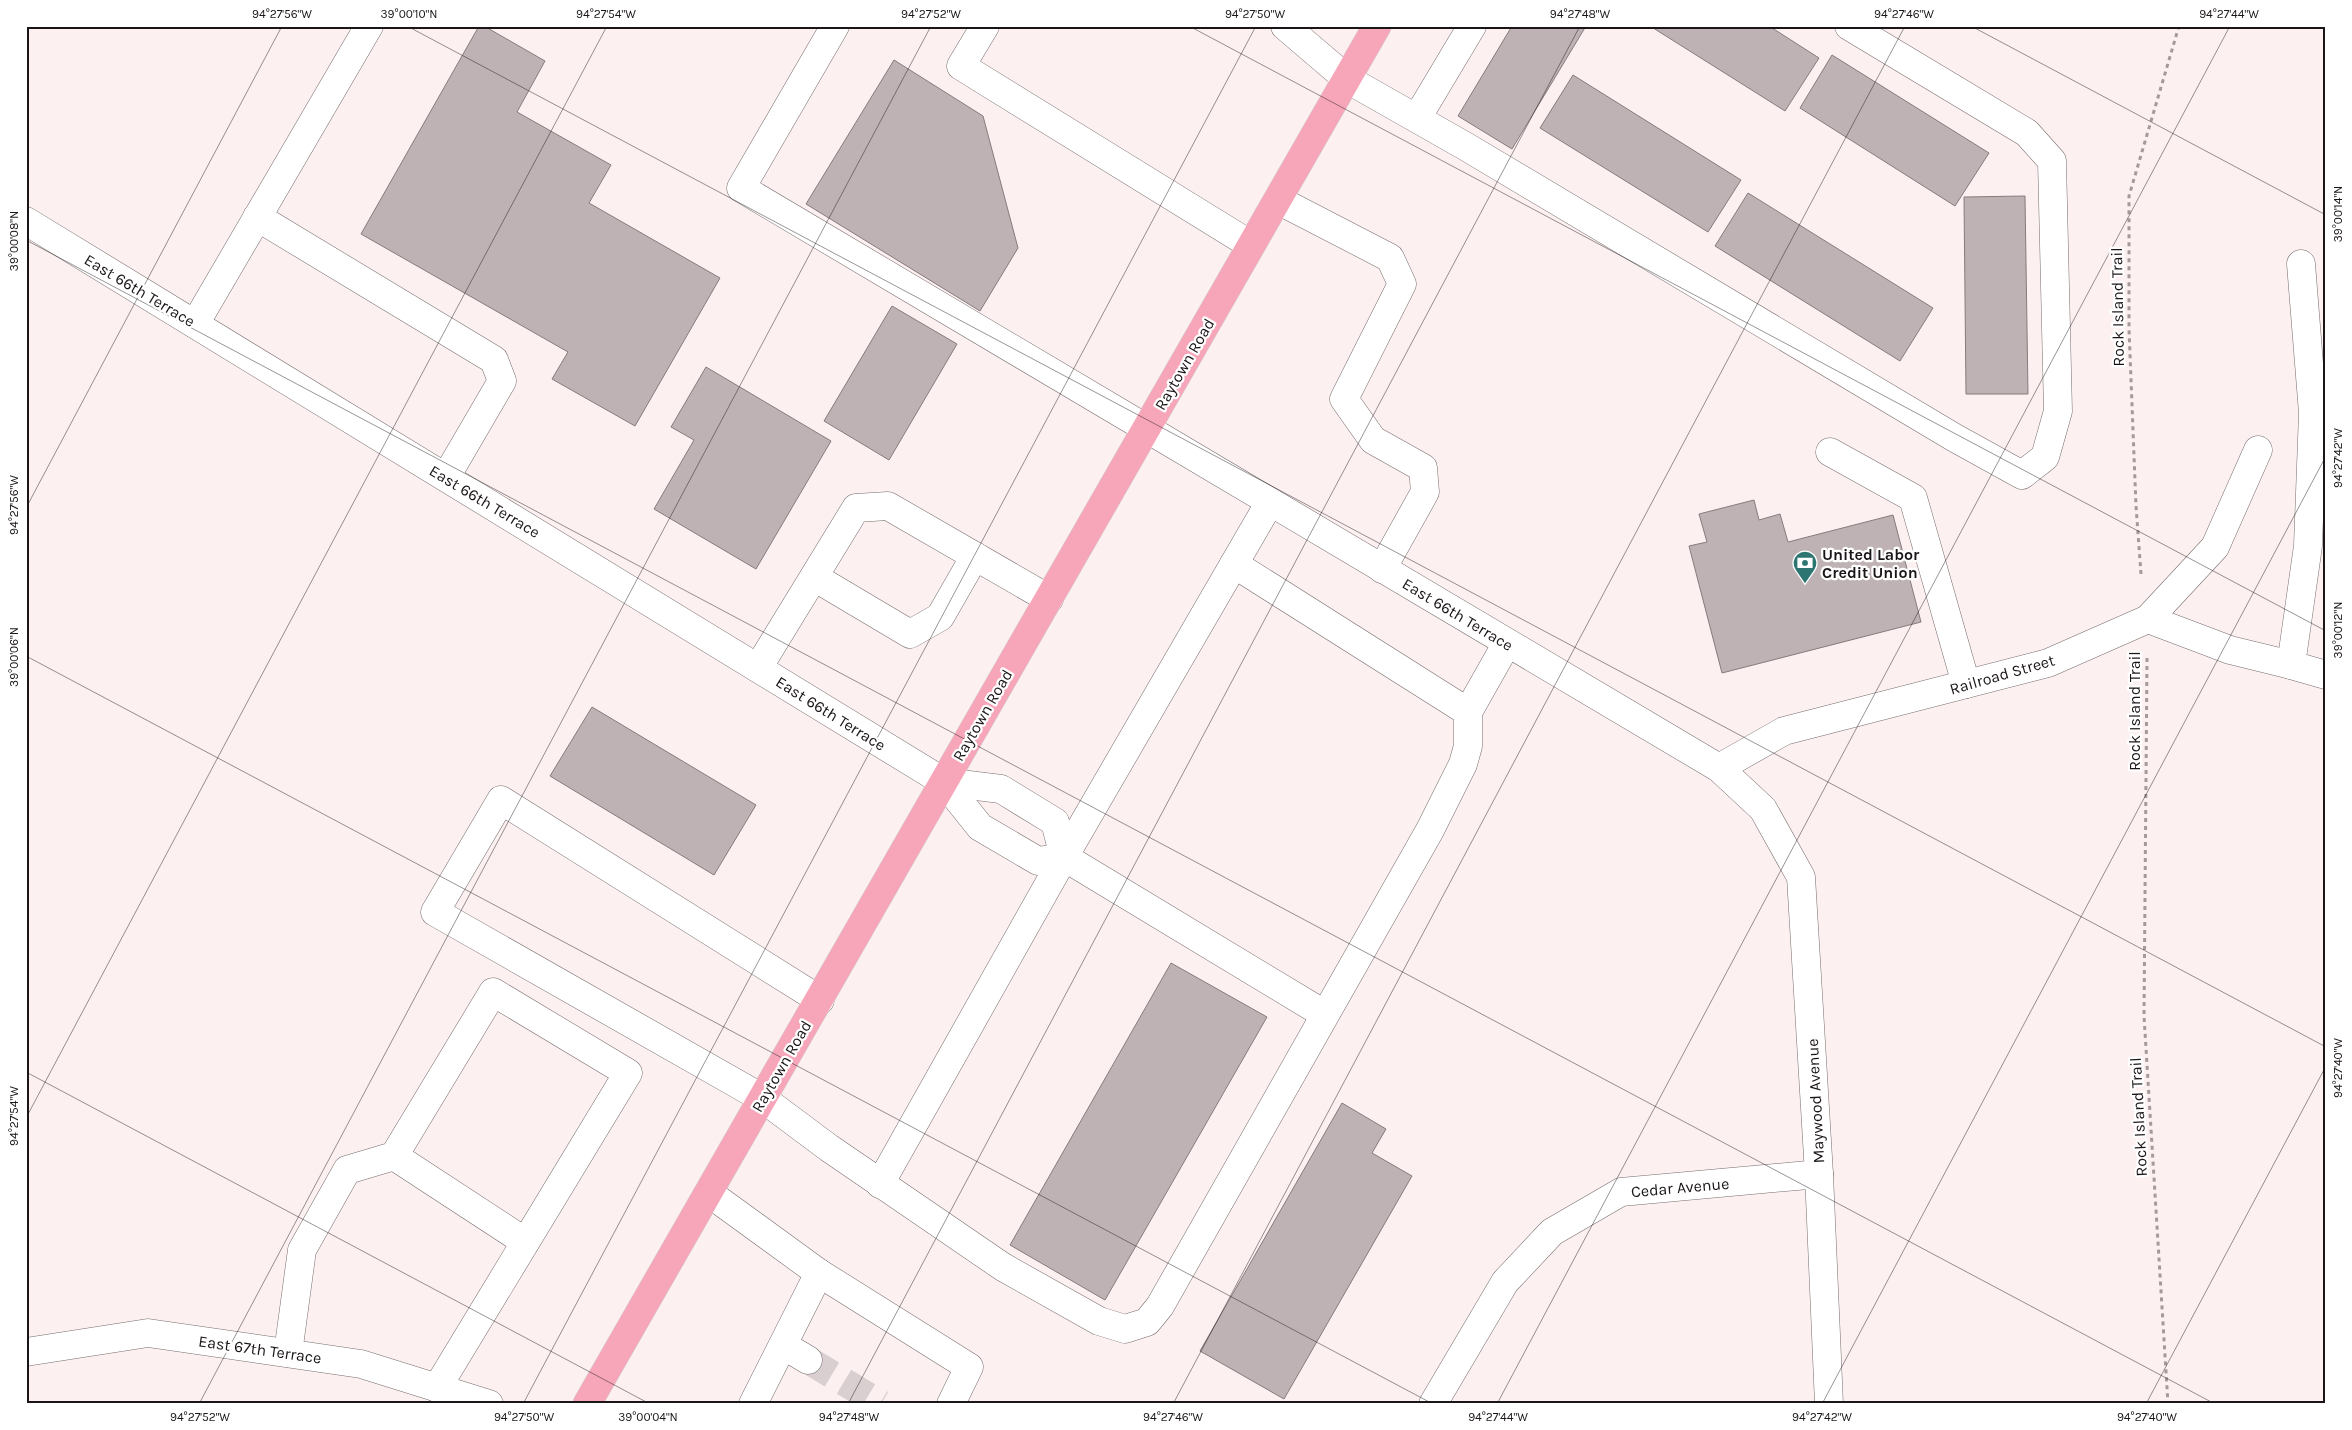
<svg xmlns="http://www.w3.org/2000/svg" width="2352" height="1430" font-family="Karla,sans-serif">
	<style>
		.building { fill: #beb2b4; stroke: #867b7d }
		.lines { fill: none; stroke-linecap: round; stroke-linejoin: round }
		.minor-tunnel { stroke: #dacfd0; stroke-width: 28; stroke-dasharray: 28 14; stroke-linecap: butt }
		.minor-casing { stroke: #786d6e; stroke-width: 29 }
		.major-casing { stroke: #d1d0d0; stroke-width: 29 }
		.path { stroke: #a49a9b; stroke-width: 3; stroke-dasharray: 4 4; stroke-linecap: butt }
		.minor { stroke: #fff; stroke-width: 28 }
		.major { stroke: #f7a6ba; stroke-width: 28 }
		.ticks { fill: none; stroke: #1a1516; stroke-width: 1; stroke-opacity: 0.45 }
		.labels { text-anchor: middle; stroke-width: 4.5; stroke-linejoin: round; paint-order: stroke }
		.street-label { font-size: 16px; fill: #1a1516; stroke: #fff }
		.poi-label { font-size: 16px; font-weight: bold; fill: #1a1516; stroke: #fff; text-anchor: start }
		.neatline { fill: none; stroke: #1a1516; stroke-width: 2 }
		.ticks-label { font-size: 12px; text-anchor: middle; fill: #1a1516 }
	</style>
	<rect width="100%" height="100%" fill="#fcf0f1"/>
	<g class="building">
		<polygon points="479,26 484,26 545,61 517,112 611,165 589,203 720,278 635,426 552,379 568,352 361,234"/>
		<polygon points="1512,26 1586,26 1512,149 1458,116"/>
		<polygon points="1650,26 1769,26 1819,58 1785,111"/>
		<polygon points="1832,55 1989,153 1955,206 1800,108"/>
		<polygon points="894,60 983,116 1018,248 980,311 806,204"/>
		<polygon points="1573,75 1741,180 1708,232 1540,128"/>
		<polygon points="1748,193 1933,308 1900,361 1715,246"/>
		<polygon points="2025,196 2028,394 1966,394 1964,197"/>
		<polygon points="892,306 957,344 889,460 824,421"/>
		<polygon points="706,367 831,441 756,569 654,509 694,440 671,427"/>
		<polygon points="1754,500 1759,520 1780,514 1788,542 1893,515 1921,622 1722,673 1689,546 1707,542 1699,514"/>
		<polygon points="592,707 756,805 714,875 550,776"/>
		<polygon points="1171,963 1267,1017 1105,1300 1010,1245"/>
		<polygon points="1342,1103 1386,1129 1372,1153 1412,1176 1284,1399 1200,1351"/>
	</g>
	<g class="lines">
		<polyline class="minor-tunnel" points="808,1360 881,1404"/>
		<defs>
			<g id="minor">
				<polyline points="835,26 741,188 1719,768 1763,809 1801,877 1819,1174 1829,1404"/>
				<polyline points="985,26 961,66 1251,245"/>
				<polyline points="1285,26 1347,79 1465,146 1955,438 2022,475 2045,457 2058,411 2052,161 2027,133 1849,26"/>
				<polyline points="1417,118 1472,26"/>
				<polyline points="1278,200 1390,258 1402,284 1344,399 1373,440 1423,468 1425,492 1382,569"/>
				<polyline points="257,217 494,360 502,381 446,477"/>
				<polyline points="26,221 944,782 980,827 1038,861 1064,857 1324,1014"/>
				<polyline points="2301,264 2313,413 2308,546 2291,665 2326,675"/>
				<polyline points="195,324 369,26"/>
				<polyline points="1830,452 1913,498 1966,684"/>
				<polyline points="1234,564 1468,712"/>
				<polyline points="814,577 910,634 940,617 975,556"/>
				<polyline points="2148,619 2230,650 2291,665"/>
				<polyline points="758,668 856,508 888,506 1049,599"/>
				<polyline points="1719,768 1784,731 2048,663 2148,619 2215,547 2258,450"/>
				<polyline points="944,782 1001,789 1055,822 1064,857"/>
				<polyline points="820,1000 501,800 435,912 762,1098 829,1148 1003,1267 1099,1321 1125,1329 1147,1322 1160,1306 1430,830 1463,764 1468,746 1468,712 1507,643"/>
				<polyline points="394,1156 524,1241"/>
				<polyline points="880,1184 1064,857 1270,502"/>
				<polyline points="709,1193 819,1273 969,1367 951,1404"/>
				<polyline points="783,1345 808,1360"/>
				<polyline points="26,1352 148,1333 361,1364 489,1404"/>
				<polyline points="288,1353 302,1250 347,1170 394,1156 493,992 628,1073 437,1388"/>
				<polyline points="753,1404 819,1273"/>
				<polyline points="1433,1404 1505,1282 1552,1232 1621,1192 1819,1174"/>
			</g>
			<polyline id="major" points="587,1404 1377,26"/>
		</defs>
		<use href="#minor" class="minor-casing"/>
		<use href="#major" class="major-casing"/>
		<g class="path">
			<polyline points="2141,574 2136,506 2129,329 2129,196 2179,26"/>
			<polyline points="2147,658 2144,1016 2168,1404"/>
		</g>
		<use href="#minor" class="minor"/>
		<use href="#major" class="major"/>
	</g>
	<path class="ticks" d="M 407,26 L 2326,1047M 1189,26 L 2326,631M 1971,26 L 2326,215M 26,240 L 2215,1404M 26,508 L 282,26M 26,656 L 1433,1404M 26,1072 L 650,1404M 26,1118 L 607,26M 199,1404 L 931,26M 523,1404 L 1256,26M 848,1404 L 1580,26M 1173,1404 L 1905,26M 1497,1404 L 2230,26M 1822,1404 L 2326,456M 2146,1404 L 2326,1066"/>
	<defs>
		<symbol id="bank-pin" viewBox="-11 -11 22 30"><path d="M0 17L-7.5 6A9.5 9.5 0 1 1 7.5 6Z" fill="#2c7571" stroke="#fff"/><path d="M-6-4H6V4H-6ZM0-2.3a2.3 2.3 0 1 0 0 4.6a2.3 2.3 0 1 0 0-4.6Z" fill="#fff"/></symbol>
	</defs>
	<g fill-rule="evenodd">
		<use href="#bank-pin" x="1791" y="549" width="28" height="38"/>
	</g>
	<g class="labels">
		<g class="street-label">
			<text transform="translate(140 290) rotate(31)" y="6">East 66th Terrace</text>
			<text transform="translate(2117 307) rotate(-91)" y="6">Rock Island Trail</text>
			<text transform="translate(1184 364) rotate(-60)" y="6">Raytown Road</text>
			<text transform="translate(485 501) rotate(31)" y="6">East 66th Terrace</text>
			<text transform="translate(1458 614) rotate(31)" y="6">East 66th Terrace</text>
			<text transform="translate(2002 674) rotate(-16)" y="6">Railroad Street</text>
			<text transform="translate(2134 711) rotate(-90)" y="6">Rock Island Trail</text>
			<text transform="translate(831 713) rotate(32)" y="6">East 66th Terrace</text>
			<text transform="translate(982 715) rotate(-60)" y="6">Raytown Road</text>
			<text transform="translate(781 1066) rotate(-60)" y="6">Raytown Road</text>
			<text transform="translate(1815 1101) rotate(-93)" y="6">Maywood Avenue</text>
			<text transform="translate(2138 1117) rotate(-93)" y="6">Rock Island Trail</text>
			<text transform="translate(1680 1187) rotate(-5)" y="6">Cedar Avenue</text>
			<text transform="translate(260 1349) rotate(8)" y="6">East 67th Terrace</text>
		</g>
		<g class="poi-label">
			<text x="1822" y="560">United Labor<tspan x="1822" dy="18">Credit Union</tspan></text>
		</g>
	</g>
	<rect width="2352" height="1430" fill="none" stroke="#ffffff" stroke-width="55"/>
	<rect x="28" y="28" width="2296" height="1374" class="neatline"/>
	<g class="ticks-label">
		<text x="282" y="18">94°27'56"W</text>
		<text x="409" y="18">39°00'10"N</text>
		<text x="606" y="18">94°27'54"W</text>
		<text x="931" y="18">94°27'52"W</text>
		<text x="1255" y="18">94°27'50"W</text>
		<text x="1580" y="18">94°27'48"W</text>
		<text x="1904" y="18">94°27'46"W</text>
		<text x="2229" y="18">94°27'44"W</text>
		<text transform="translate(2338 214) rotate(-90)" y="4">39°00'14"N</text>
		<text transform="translate(14 241) rotate(-90)" y="4">39°00'08"N</text>
		<text transform="translate(2338 458) rotate(-90)" y="4">94°27'42"W</text>
		<text transform="translate(14 505) rotate(-90)" y="4">94°27'56"W</text>
		<text transform="translate(2338 630) rotate(-90)" y="4">39°00'12"N</text>
		<text transform="translate(14 657) rotate(-90)" y="4">39°00'06"N</text>
		<text transform="translate(2338 1068) rotate(-90)" y="4">94°27'40"W</text>
		<text transform="translate(14 1116) rotate(-90)" y="4">94°27'54"W</text>
		<text x="200" y="1421">94°27'52"W</text>
		<text x="524" y="1421">94°27'50"W</text>
		<text x="648" y="1421">39°00'04"N</text>
		<text x="849" y="1421">94°27'48"W</text>
		<text x="1173" y="1421">94°27'46"W</text>
		<text x="1498" y="1421">94°27'44"W</text>
		<text x="1822" y="1421">94°27'42"W</text>
		<text x="2147" y="1421">94°27'40"W</text>
	</g>
</svg>
